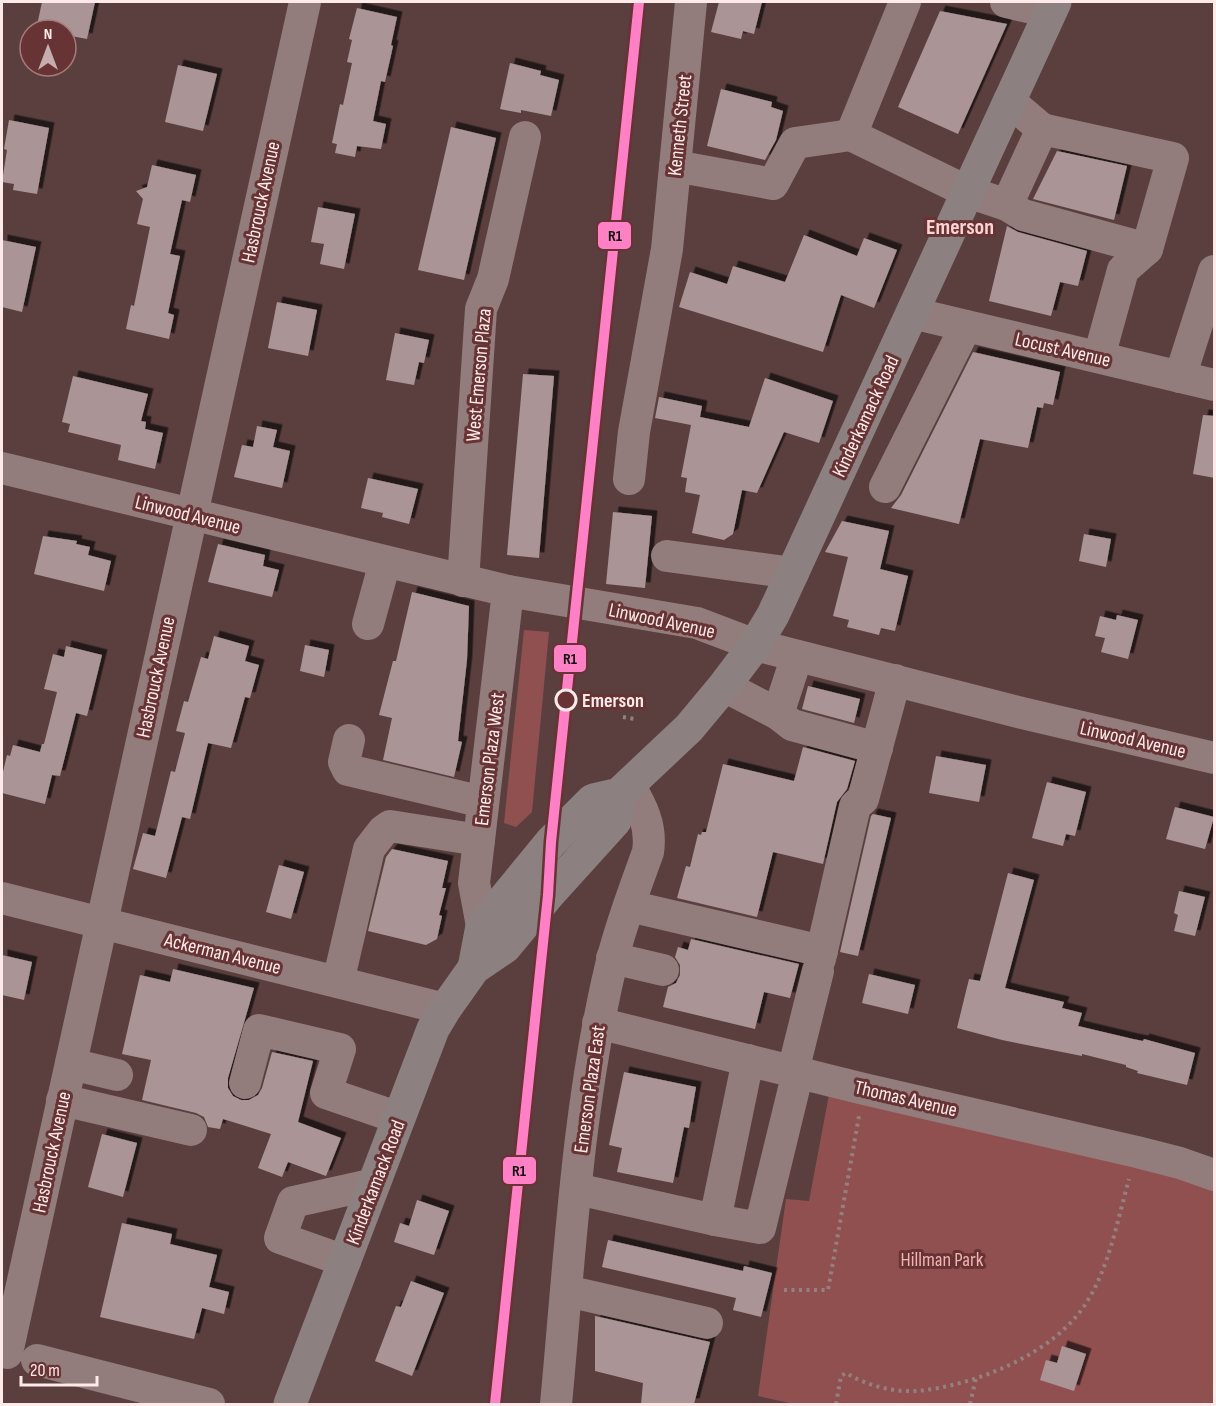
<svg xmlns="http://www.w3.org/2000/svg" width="1216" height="1406" font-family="'Sofia Sans Condensed',sans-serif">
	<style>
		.green { fill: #915050 }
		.building { fill: #aa9496; filter: url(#shadow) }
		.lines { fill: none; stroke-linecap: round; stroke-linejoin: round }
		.path { stroke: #958080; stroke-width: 4; stroke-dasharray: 3 4.5; stroke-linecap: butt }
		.minor { stroke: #937d7c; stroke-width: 32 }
		.major { stroke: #8c8080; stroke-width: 33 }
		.rail-1-casing { stroke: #673334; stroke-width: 15 }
		.rail-1 { stroke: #ff80c5; stroke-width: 10 }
		.stop-dot { fill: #673334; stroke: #ffeae9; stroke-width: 3 }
		.labels { text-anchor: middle; stroke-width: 6; stroke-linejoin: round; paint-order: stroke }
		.street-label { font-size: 20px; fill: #ffeae9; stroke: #673334 }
		.stop-label { font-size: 20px; font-weight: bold; fill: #ffeae9; stroke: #673334; text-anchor: start }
		.park-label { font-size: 20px; fill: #f1b4b2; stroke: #673334 }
		.quarter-label { font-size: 22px; font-weight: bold; fill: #fcd4d3; stroke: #673334 }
		.line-badge { stroke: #673334; stroke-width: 2 }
		.pale-badge-label { font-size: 16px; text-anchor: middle; font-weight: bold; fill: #111 }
	</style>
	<defs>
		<filter id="shadow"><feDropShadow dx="5.5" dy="-5.5" stdDeviation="0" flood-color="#0009"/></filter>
	</defs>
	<rect width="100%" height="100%" fill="#5b3f3f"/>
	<g class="green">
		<polygon points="524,630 549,632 532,812 516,827 504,823"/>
		<polygon points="831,1084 1214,1177 1214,1404 794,1404 758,1396 786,1199 809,1201"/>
	</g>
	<g class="building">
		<polygon points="42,2 95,2 87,39 66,35 66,30 36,30"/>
		<polygon points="719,2 762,2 754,34 743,31 741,39 711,32"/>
		<polygon points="357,8 397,17 391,45 393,46 385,82 381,81 373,121 386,124 381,149 357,146 355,157 335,153 337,144 332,143 340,104 343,105 352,63 347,62 352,40 349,39"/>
		<polygon points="940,11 1007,24 958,134 898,107"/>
		<polygon points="510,63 541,71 540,75 559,80 551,116 521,110 521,113 500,109"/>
		<polygon points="178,65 217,74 203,131 165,122"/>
		<polygon points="721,89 772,102 771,107 783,111 776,140 765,160 707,146"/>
		<polygon points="9,120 49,128 37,194 13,190 14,184 2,182 7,150 4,149"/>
		<polygon points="451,127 496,138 464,280 418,270"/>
		<polygon points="1057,151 1127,166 1114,220 1033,199"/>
		<polygon points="152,165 196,175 190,202 182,200 170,254 180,256 168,313 174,315 169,339 126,329 131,305 134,306 150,227 137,224 143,199 136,191 147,187"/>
		<polygon points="318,207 355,214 344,269 320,264 324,244 311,242"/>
		<polygon points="1007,226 1018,232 1087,251 1078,286 1060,282 1051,316 989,301"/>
		<polygon points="804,235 857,256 864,238 897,250 874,308 841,295 823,352 679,307 690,272 727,284 733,266 785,282"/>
		<polygon points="2,240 36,247 22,312 2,307"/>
		<polygon points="277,302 317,310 308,356 268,348"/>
		<polygon points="395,333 429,340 424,363 419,362 414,385 386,380"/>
		<polygon points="973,352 1060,372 1053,405 1044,403 1043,408 1037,407 1028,448 980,439 959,524 891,508 901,495"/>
		<polygon points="523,374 554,376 539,558 507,555"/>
		<polygon points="73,376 148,394 141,421 146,422 145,429 163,433 155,469 118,460 121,445 68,432 70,424 62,422"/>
		<polygon points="765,378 833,401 819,443 784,432 757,493 742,490 733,534 724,540 692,533 700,495 685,492 687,478 681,477 691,425 655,418 659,397 702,406 700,417 749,427"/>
		<polygon points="1203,415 1215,416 1215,478 1193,474"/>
		<polygon points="257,426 277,430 273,447 290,451 282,488 234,477 242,445 253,447"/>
		<polygon points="368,478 418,489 409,524 382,517 383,513 361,508"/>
		<polygon points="613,512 652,516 645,588 606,584"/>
		<polygon points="842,521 889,531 880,569 908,576 895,631 881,628 879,635 847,627 849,620 833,616 848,557 825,552"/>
		<polygon points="1084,534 1111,539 1106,567 1079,561"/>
		<polygon points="43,536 77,541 76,544 90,547 88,555 111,561 104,591 34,574"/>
		<polygon points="218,544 265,555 263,566 279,570 272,597 208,582"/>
		<polygon points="412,592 469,606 467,660 458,741 462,742 454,777 383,760 392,718 379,715 393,661 396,661"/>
		<polygon points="1117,615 1138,620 1128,659 1101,652 1105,638 1095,636 1100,616 1116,620"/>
		<polygon points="214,636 249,646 245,661 259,665 250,698 245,697 231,748 208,743 190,819 182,817 166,878 133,869 143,833 155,836 171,771 175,772 185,733 176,731 184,701 188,702 201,657 208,659"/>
		<polygon points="305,645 329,650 324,677 300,671"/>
		<polygon points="66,646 102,655 87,716 76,713 60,776 52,775 45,804 2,793 2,776 7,755 10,756 13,745 40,752 42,744 44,744 57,692 44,689 53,654 64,657"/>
		<polygon points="808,686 860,699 854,723 802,709"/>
		<polygon points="803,747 855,761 847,789 837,802 823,864 773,852 757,917 677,898 686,866 690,867 698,834 701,835 702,832 706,832 723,764 794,781"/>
		<polygon points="936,756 986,765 979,802 929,793"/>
		<polygon points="1047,782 1086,792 1075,836 1066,834 1063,846 1032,838"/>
		<polygon points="1175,807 1214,817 1205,849 1166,839"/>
		<polygon points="873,814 891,818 858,956 840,952 871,816"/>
		<polygon points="392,849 448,861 442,888 446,888 439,915 442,916 437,939 426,945 368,931 386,857"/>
		<polygon points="279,865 304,872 291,919 266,912"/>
		<polygon points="1008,873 1034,880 1005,988 1064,1002 1062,1008 1082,1013 1078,1026 1133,1039 1143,1041 1144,1039 1195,1053 1187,1085 1137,1073 1138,1071 1126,1067 1126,1065 1082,1054 1082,1056 1002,1040 957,1028 969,979 980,981"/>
		<polygon points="1179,891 1205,897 1195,936 1174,931 1178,915 1174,913"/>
		<polygon points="691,939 799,964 790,998 764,992 755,1029 663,1007 668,987 676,983 680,975 680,965 675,957 678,947 688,950"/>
		<polygon points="2,955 32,962 24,1000 2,995"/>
		<polygon points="173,969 254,988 228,1078 228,1088 233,1096 241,1100 249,1100 258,1095 262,1088 272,1052 313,1061 298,1122 341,1138 326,1176 288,1162 282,1177 258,1168 271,1134 223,1119 220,1129 208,1127 204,1117 196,1113 142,1100 151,1060 122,1054 140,975 170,982"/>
		<polygon points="869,974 915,985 908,1014 862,1003"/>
		<polygon points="624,1072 696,1087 689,1128 684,1127 673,1183 617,1172 622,1148 609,1145"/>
		<polygon points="102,1134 137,1143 123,1197 88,1187"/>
		<polygon points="417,1200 449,1211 434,1255 394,1242 400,1223 409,1226"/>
		<polygon points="122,1223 172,1234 170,1244 217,1255 209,1287 229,1292 224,1314 202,1308 194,1339 100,1317"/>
		<polygon points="608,1240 743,1271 744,1266 772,1273 761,1317 733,1310 736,1298 602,1267"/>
		<polygon points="411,1281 444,1293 412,1376 375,1361 396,1306 401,1307"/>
		<polygon points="595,1316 710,1342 694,1404 641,1404 643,1383 595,1371"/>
		<polygon points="1062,1346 1086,1354 1074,1391 1040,1380 1046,1360 1057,1363"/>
	</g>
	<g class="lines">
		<g class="path">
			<polyline points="623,717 635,719"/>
			<polyline points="784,1290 828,1290 859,1116"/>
			<path d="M 836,1404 L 841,1376 L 846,1373 C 866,1385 891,1392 916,1391 C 975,1386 1057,1353 1088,1300 C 1110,1264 1118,1218 1129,1179"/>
			<polyline points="970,1404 976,1378"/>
		</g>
		<g class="minor">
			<polyline points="905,2 851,135 968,192 1007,205 1042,129 1009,101"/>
			<polyline points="1006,2 1050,12"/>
			<polyline points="1042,129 1173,158 1147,249 1123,270 1099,357"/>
			<polyline points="675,166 773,184 795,143 851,135"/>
			<polyline points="1007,205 1023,215 1147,249"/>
			<polyline points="912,313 1214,385"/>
			<polyline points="1180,377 1214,271"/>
			<polyline points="2,468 508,591 697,623 755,645 1022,713 1214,758"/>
			<polyline points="629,479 634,432 667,249 691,2"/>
			<polyline points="885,487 966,326"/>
			<polyline points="667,556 793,573"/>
			<polyline points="463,581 481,309 493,279 525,137"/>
			<polyline points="368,624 385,562"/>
			<polyline points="724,686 778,714 797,656"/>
			<polyline points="778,714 792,725 877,748"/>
			<polyline points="349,740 344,762 348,770 483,802"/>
			<polyline points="2,898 445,1009"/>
			<polyline points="629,906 822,951"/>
			<polyline points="482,926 474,883 508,591"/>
			<polyline points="612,958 663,970"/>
			<polyline points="820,959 855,806 863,799 895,680"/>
			<polyline points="338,982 369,849 383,831 390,826 479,840"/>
			<polyline points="598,1023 864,1089 1137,1152 1180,1163 1214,1175"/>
			<polyline points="748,1060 715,1220 760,1228 798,1072"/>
			<polyline points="71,1064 117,1075"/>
			<polyline points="793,1071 818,971"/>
			<polyline points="245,1083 259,1030 340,1049 326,1093 399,1118"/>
			<polyline points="62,1100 191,1130"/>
			<polyline points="577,1189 715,1220"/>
			<polyline points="345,1261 280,1238 293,1202 374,1184"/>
			<polyline points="567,1291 707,1323"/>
			<polyline points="7,1353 305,2"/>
			<polyline points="37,1360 209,1404"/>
			<path d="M 556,1404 C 570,1256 577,1106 612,961 C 621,924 635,888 648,852 C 652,826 642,807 629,785"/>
		</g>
		<g class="major">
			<polyline points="474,968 482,926 551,842 593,800 619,794 689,728 724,686 755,645 773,615 1055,2"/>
			<polyline points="290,1404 433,1029 445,1009 474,968 505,947 548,895 615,821 619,794"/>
		</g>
		<defs>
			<polyline id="rail-1" points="495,1404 548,895 551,842 639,2"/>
		</defs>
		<use href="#rail-1" class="rail-1-casing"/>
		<use href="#rail-1" class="rail-1"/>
	</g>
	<circle class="stop-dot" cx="566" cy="700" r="10"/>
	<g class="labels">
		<g class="street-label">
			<text transform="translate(679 125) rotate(-84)" y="7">Kenneth Street</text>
			<text transform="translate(260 202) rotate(-78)" y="7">Hasbrouck Avenue</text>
			<text transform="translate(1063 349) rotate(13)" y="7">Locust Avenue</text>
			<text transform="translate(478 375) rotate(-85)" y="7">West Emerson Plaza</text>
			<text transform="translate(865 416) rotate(-65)" y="7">Kinderkamack Road</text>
			<text transform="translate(188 514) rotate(14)" y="7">Linwood Avenue</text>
			<text transform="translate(662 620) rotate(12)" y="7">Linwood Avenue</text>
			<text transform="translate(155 677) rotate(-78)" y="7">Hasbrouck Avenue</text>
			<text transform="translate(1133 739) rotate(13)" y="7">Linwood Avenue</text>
			<text transform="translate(489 759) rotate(-83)" y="7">Emerson Plaza West</text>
			<text transform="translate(223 953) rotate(14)" y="7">Ackerman Avenue</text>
			<text transform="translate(589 1089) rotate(-82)" y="7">Emerson Plaza East</text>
			<text transform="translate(906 1098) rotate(13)" y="7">Thomas Avenue</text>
			<text transform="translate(51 1152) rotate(-78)" y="7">Hasbrouck Avenue</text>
			<text transform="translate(375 1182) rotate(-69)" y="7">Kinderkamack Road</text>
		</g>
		<g class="stop-label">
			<text x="582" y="707">Emerson</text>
		</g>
		<g class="park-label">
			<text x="942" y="1266">Hillman Park</text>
		</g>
		<g class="quarter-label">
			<text x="960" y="234">Emerson</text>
		</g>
	</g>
	<g class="line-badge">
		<rect x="597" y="221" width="35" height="29" rx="6" fill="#ff80c5"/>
		<rect x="553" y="644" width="34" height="29" rx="6" fill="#ff80c5"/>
		<rect x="502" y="1156" width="35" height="29" rx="6" fill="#ff80c5"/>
	</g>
	<g class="pale-badge-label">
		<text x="615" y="241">R1</text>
		<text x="570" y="664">R1</text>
		<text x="519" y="1176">R1</text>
	</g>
	<rect width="1216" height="1406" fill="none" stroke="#ffeae9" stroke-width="6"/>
	<g transform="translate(48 48)"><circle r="28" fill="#673334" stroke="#a47c7c" stroke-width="1.5"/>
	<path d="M0-4.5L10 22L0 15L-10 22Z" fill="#c6aeae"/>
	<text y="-9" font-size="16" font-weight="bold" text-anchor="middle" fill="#ffeae9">N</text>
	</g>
	<path d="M21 1376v9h76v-9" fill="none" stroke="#ffeae9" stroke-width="3"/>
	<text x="30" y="1376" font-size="18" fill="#ffeae9" stroke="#673334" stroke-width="4.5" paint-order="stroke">20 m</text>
</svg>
